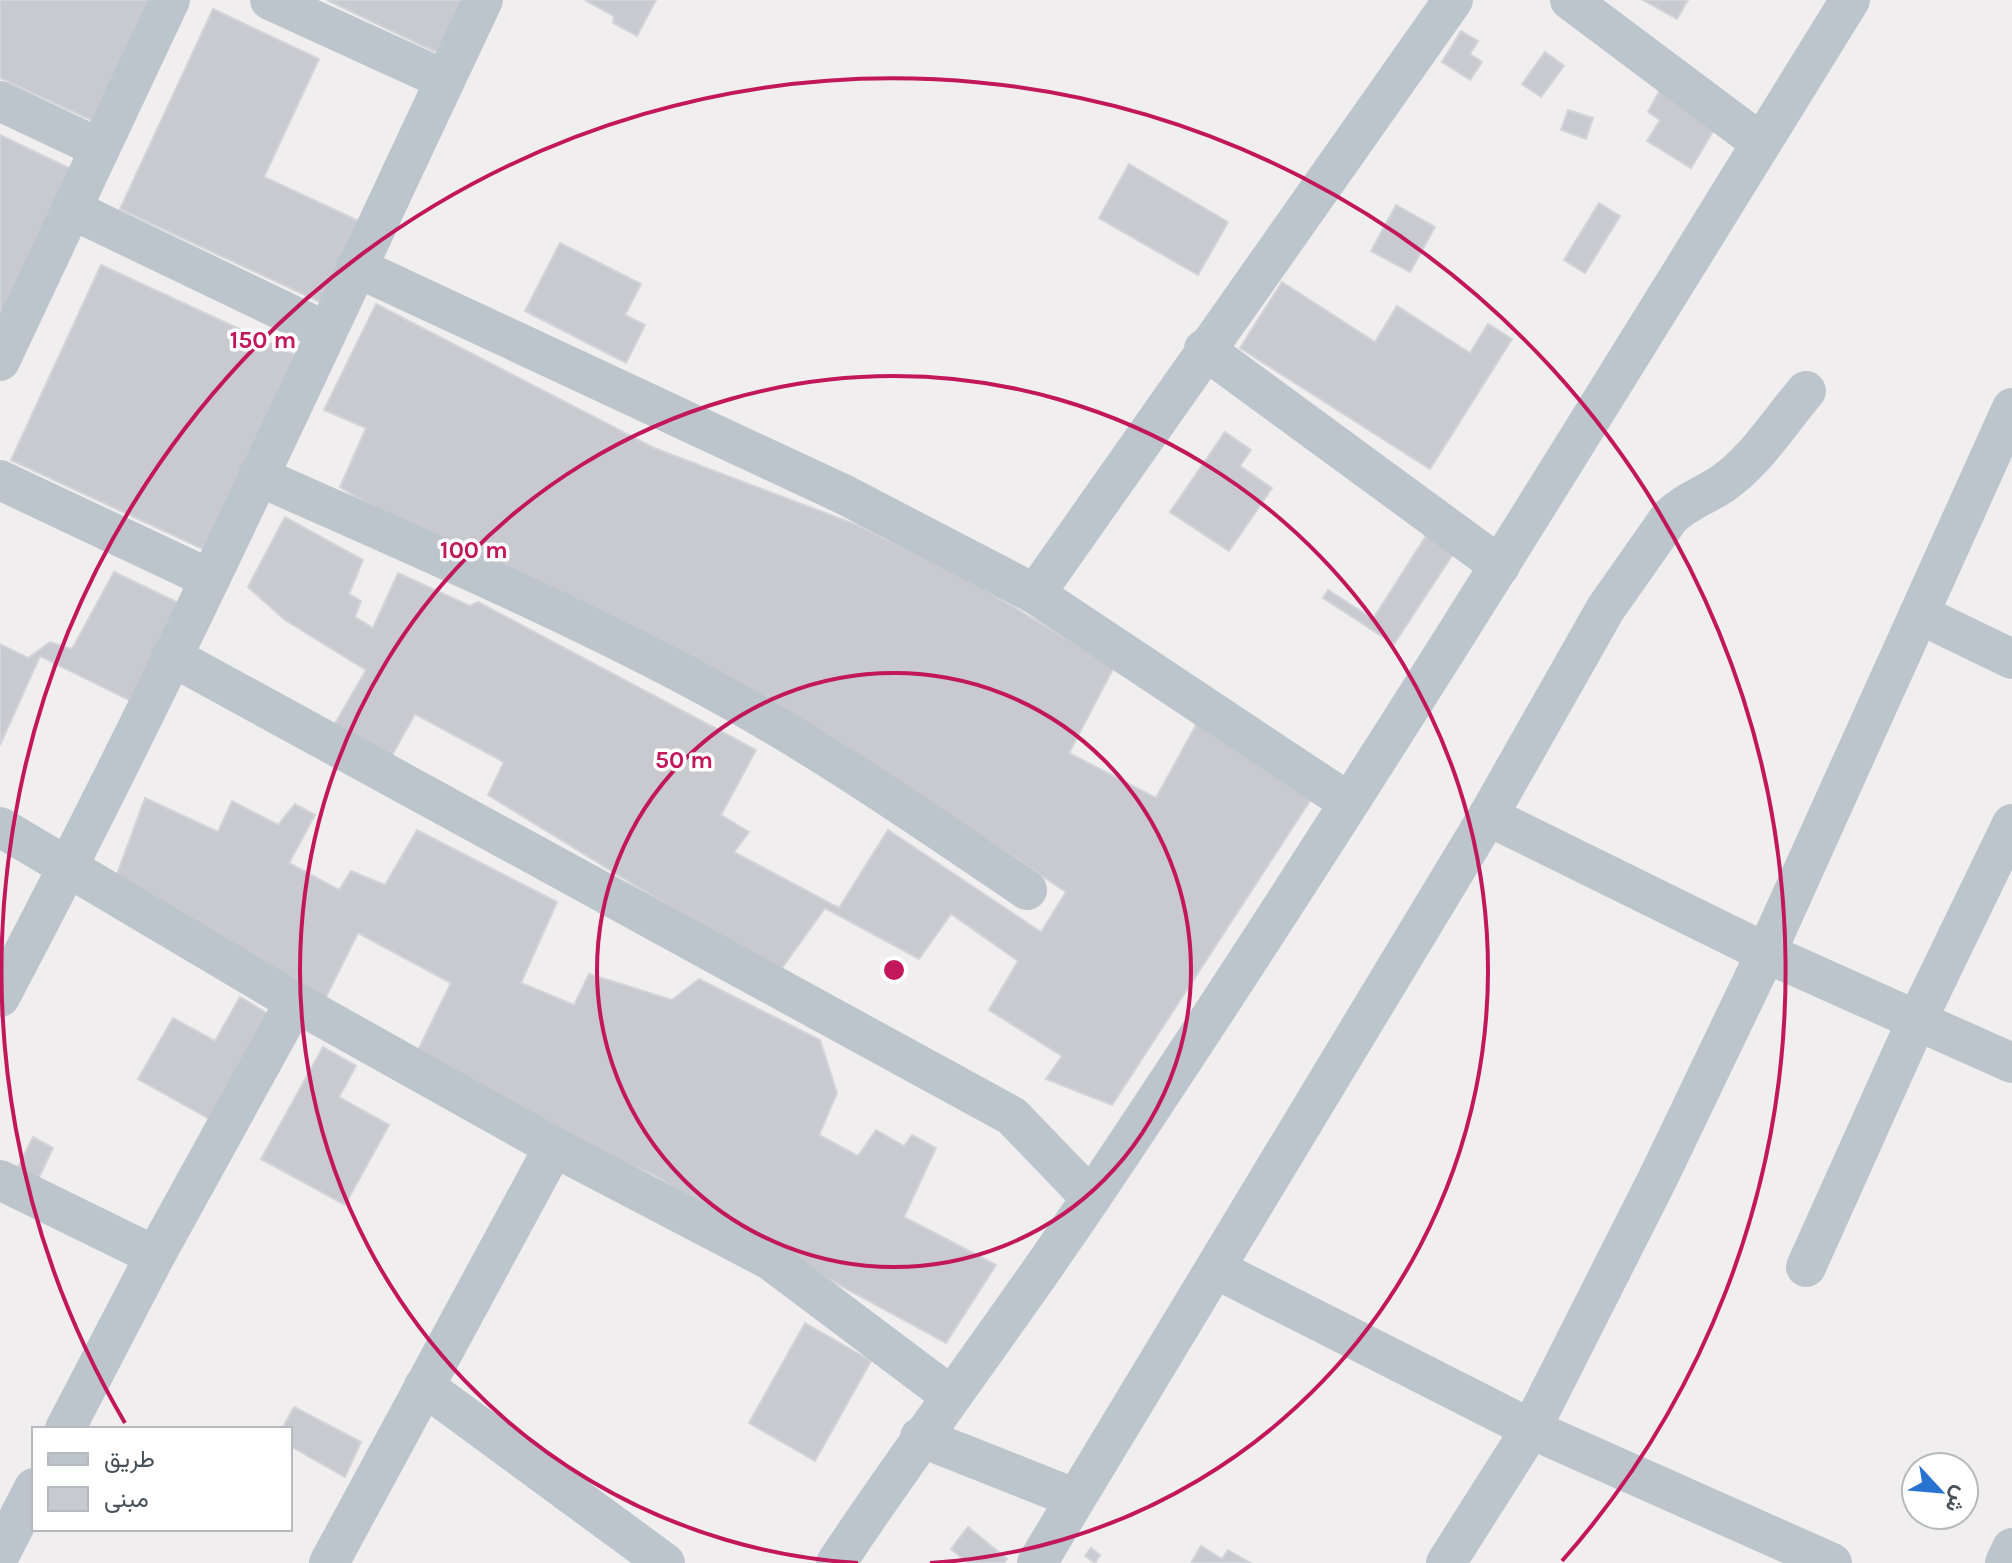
<svg xmlns="http://www.w3.org/2000/svg" width="2012" height="1563" font-family="Karla,Vazirmatn,sans-serif">
	<style>
		.building { fill: #c9cad0; stroke: #d2d4d9; stroke-width: 2 }
		.lines { fill: none; stroke-linecap: round; stroke-linejoin: round }
		.minor { stroke: #bdc5cc; stroke-width: 40 }
		.ring { fill: none; stroke: #c2185b; stroke-width: 4 }
		.centre { fill: #c2185b; stroke: #fff; stroke-width: 4 }
		.ring-label { font-size: 24px; text-anchor: middle; font-weight: bold; fill: #c2185b; stroke: #fff; stroke-width: 7; stroke-linejoin: round; paint-order: stroke }
	</style>
	<rect width="100%" height="100%" fill="#f0eeee"/>
	<g class="building">
		<polygon points="0,0 150,0 93,121 0,78"/>
		<polygon points="327,0 468,0 442,55"/>
		<polygon points="585,0 656,0 637,36 613,23 614,16"/>
		<polygon points="1643,0 1688,0 1677,19"/>
		<polygon points="213,9 319,59 264,177 361,222 322,303 120,209"/>
		<polygon points="1461,31 1478,41 1470,54 1482,62 1470,80 1442,62"/>
		<polygon points="1545,52 1564,66 1541,97 1522,84"/>
		<polygon points="1661,88 1718,123 1691,168 1647,141 1660,120 1648,112"/>
		<polygon points="1568,110 1593,118 1586,139 1561,130"/>
		<polygon points="0,135 73,170 0,324"/>
		<polygon points="1129,164 1228,222 1198,275 1099,218"/>
		<polygon points="1599,203 1620,216 1585,273 1564,260"/>
		<polygon points="1396,205 1435,227 1410,272 1371,251"/>
		<polygon points="560,243 641,284 625,315 645,325 626,363 525,311"/>
		<polygon points="101,265 298,356 207,551 11,460"/>
		<polygon points="1282,282 1375,342 1397,306 1470,353 1488,324 1512,339 1430,469 1240,348"/>
		<polygon points="376,304 654,448 857,525 962,576 1114,667 1069,753 1156,798 1201,716 1319,787 1112,1105 1046,1079 1062,1056 989,1010 1018,961 951,914 919,959 825,908 782,968 719,937 488,795 504,762 415,714 390,759 333,727 366,670 285,620 248,587 285,517 363,560 349,594 361,601 355,617 373,628 398,573 470,606 478,602 756,750 721,815 749,832 734,852 839,908 888,830 1041,932 1066,892 929,801 433,544 340,487 366,428 324,410"/>
		<polygon points="1225,432 1251,450 1240,466 1272,488 1229,551 1170,512"/>
		<polygon points="1426,536 1453,554 1394,644 1323,598 1328,590 1373,619"/>
		<polygon points="114,572 185,606 137,704 40,656 0,745 0,644 28,658 50,642 72,649"/>
		<polygon points="145,798 218,832 232,801 278,825 295,804 315,815 289,863 339,890 351,871 385,885 417,830 557,902 521,983 574,1005 589,974 672,1000 699,979 820,1040 837,1093 819,1135 858,1156 876,1130 904,1146 912,1135 936,1148 904,1217 996,1265 946,1343 762,1243 652,1174 567,1140 416,1054 451,983 358,933 322,1005 116,877"/>
		<polygon points="240,997 272,1016 213,1121 138,1079 173,1018 215,1041"/>
		<polygon points="323,1047 356,1066 339,1097 389,1125 345,1205 261,1159"/>
		<polygon points="33,1137 53,1148 36,1184 14,1175"/>
		<polygon points="805,1323 871,1361 815,1461 749,1423"/>
		<polygon points="294,1407 361,1442 345,1477 290,1446 290,1429 282,1429"/>
		<polygon points="968,1527 1007,1559 1004,1563 968,1563 951,1549"/>
		<polygon points="1201,1546 1222,1559 1228,1550 1249,1562 1191,1563"/>
		<polygon points="1091,1548 1100,1555 1095,1563 1085,1556"/>
	</g>
	<g class="lines">
		<g class="minor">
			<polyline points="270,0 445,80"/>
			<polyline points="1570,0 1761,143"/>
			<polyline points="0,101 99,148"/>
			<polyline points="71,209 325,331"/>
			<polyline points="356,267 845,495 1035,594 1348,802"/>
			<polyline points="1204,349 1500,566"/>
			<polyline points="0,361 170,0"/>
			<path d="M 258,476 C 404,541 551,604 693,679 C 810,741 918,816 1027,890"/>
			<polyline points="0,480 210,579"/>
			<polyline points="1035,594 1453,0"/>
			<polyline points="1919,614 2012,659"/>
			<polyline points="171,656 1012,1116 1091,1198"/>
			<polyline points="1488,816 1766,953 2012,1063"/>
			<polyline points="0,827 295,1002 554,1147 770,1260 951,1396"/>
			<path d="M 0,997 C 173,671 325,334 483,0"/>
			<polyline points="0,1180 155,1256"/>
			<polyline points="1806,1267 1917,1020 2012,824"/>
			<polyline points="1216,1269 1531,1429 1832,1563"/>
			<polyline points="424,1386 665,1563"/>
			<polyline points="65,1429 155,1256 295,1002"/>
			<polyline points="920,1437 1074,1498"/>
			<polyline points="0,1554 34,1488"/>
			<polyline points="329,1563 554,1147"/>
			<path d="M 836,1563 C 919,1438 1010,1319 1093,1195 C 1356,803 1602,401 1850,0"/>
			<path d="M 1037,1563 L 1488,816 L 1606,608 L 1670,517 C 1685,502 1704,496 1722,484 C 1755,462 1780,421 1806,391"/>
			<polyline points="1446,1563 1531,1429 1658,1178 1766,953 2012,408"/>
			<polyline points="2005,1563 2012,1548"/>
		</g>
	</g>
	<g class="ring">
		<circle cx="894" cy="970" r="297"/>
		<path d="M858 1563A594 594 0 1 1 930 1563"/>
		<path d="M125 1423A892 892 0 1 1 1562 1561"/>
	</g>
	<circle cx="894" cy="970" r="12" class="centre"/>
	<g class="ring-label">
		<text x="263" y="348">150 m</text>
		<text x="474" y="558">100 m</text>
		<text x="684" y="768">50 m</text>
	</g>
	<rect x="32" y="1427" width="260" height="104" fill="#ffffff" stroke="#b6b9bd" stroke-width="2"/>
	<rect x="48" y="1453" width="40" height="12" fill="#bdc5cc" stroke="#b6b9bd" stroke-width="2"/>
	<text x="104" y="1467" font-size="24" fill="#485159">طريق</text>
	<rect x="48" y="1487" width="40" height="24" fill="#c9cad0" stroke="#b6b9bd" stroke-width="2"/>
	<text x="104" y="1507" font-size="24" fill="#485159">مبنى</text>
	<g transform="translate(1940 1491) rotate(116)"><circle r="38" fill="#ffffff" stroke="#b6b9bd" stroke-width="2"/>
	<path d="M0-6L14 30L0 20L-14 30Z" fill="#2872d0"/>
	<text y="-12" font-size="22" font-weight="bold" text-anchor="middle" fill="#485159">ش</text>
	</g>
</svg>
